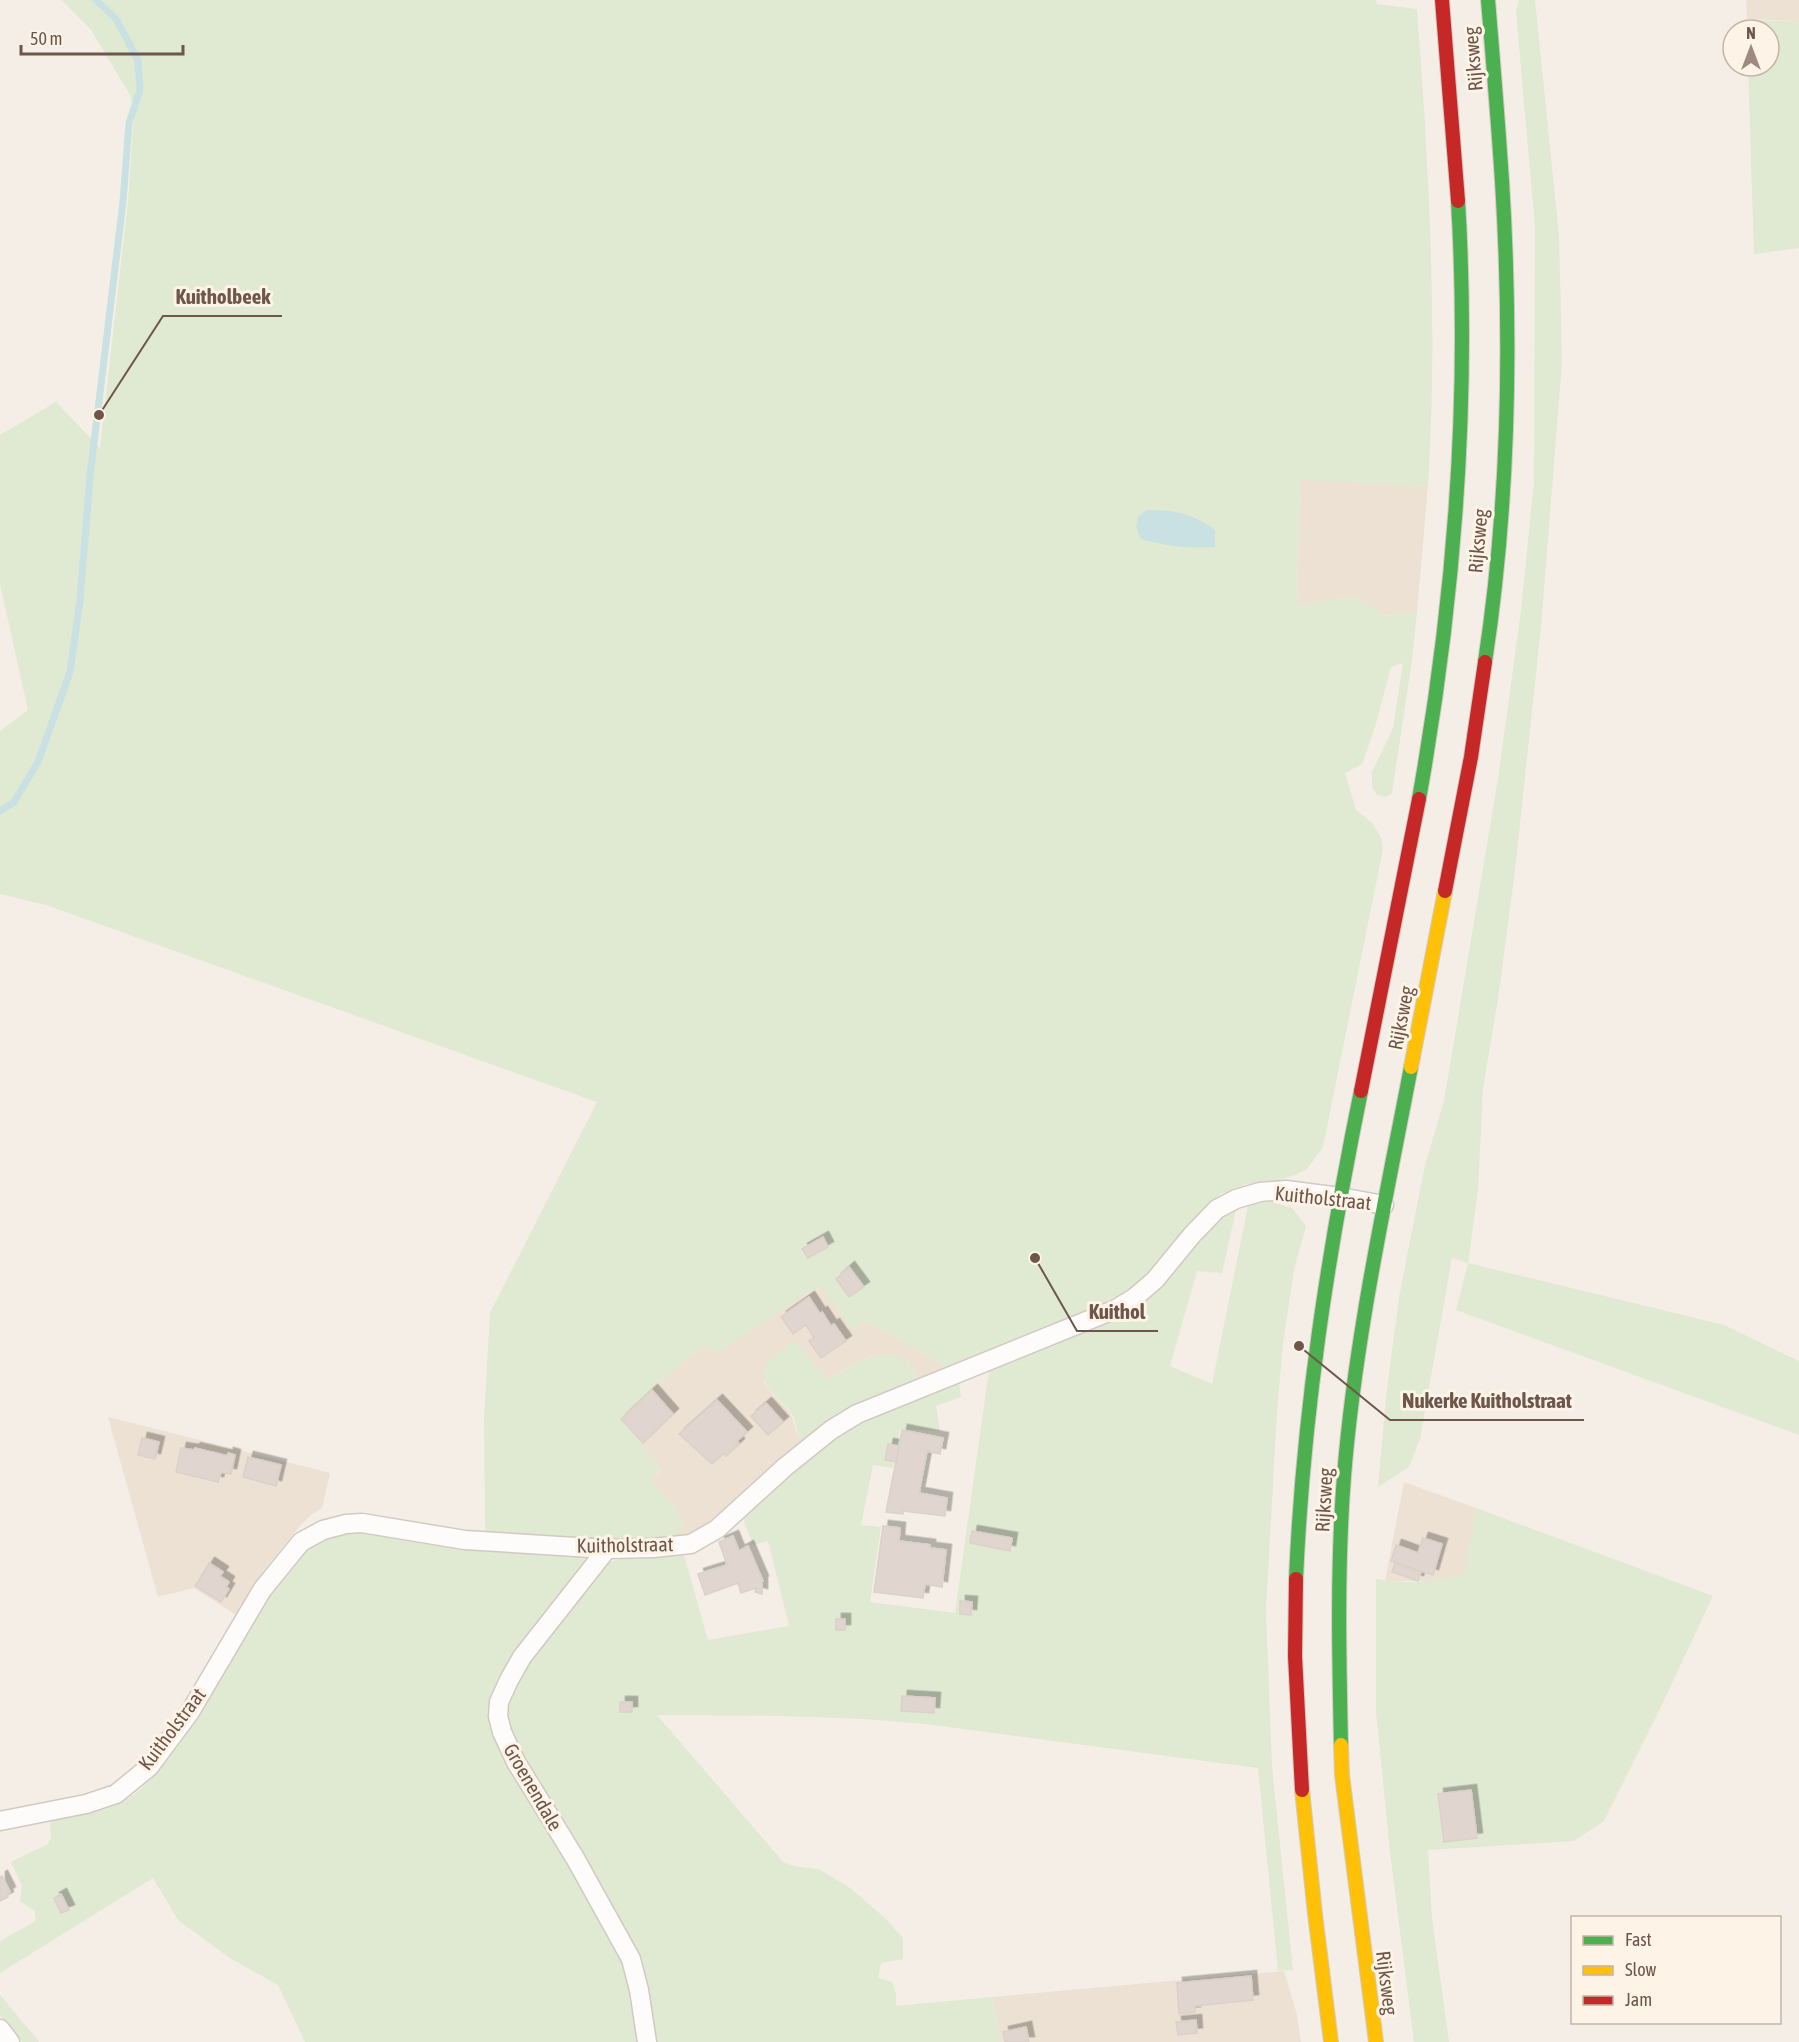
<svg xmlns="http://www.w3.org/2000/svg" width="1799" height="2042" font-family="'Asap Condensed',sans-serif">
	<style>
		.residential { fill: #ede1d3 }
		.green { fill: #e0e9d2 }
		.water { fill: #c9e1e2 }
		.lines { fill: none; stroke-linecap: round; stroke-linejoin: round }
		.stream { stroke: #c9e1e2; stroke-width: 7 }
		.building { fill: #e0d6cf; stroke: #dcd1c9; stroke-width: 1.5; filter: url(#shadow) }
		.street-casing { stroke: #d2c9c2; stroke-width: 21 }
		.fast-casing { stroke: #d3cac4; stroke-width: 16 }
		.slow-casing { stroke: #d3cac4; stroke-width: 16 }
		.jam-casing { stroke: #d3cac4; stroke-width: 16 }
		.street { stroke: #fdfcfb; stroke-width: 18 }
		.fast { stroke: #4caf50; stroke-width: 14 }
		.slow { stroke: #ffc107; stroke-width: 14 }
		.jam { stroke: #c62828; stroke-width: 14 }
		.labels { text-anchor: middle; stroke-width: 6; stroke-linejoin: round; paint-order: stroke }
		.street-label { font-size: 20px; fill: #6e564a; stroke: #fdf3e6 }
		.leader { fill: none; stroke: #6e564a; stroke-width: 2 }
		.callout-dot { fill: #6e564a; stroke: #fdf3e6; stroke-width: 2 }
		.callout-label { font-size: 21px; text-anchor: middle; font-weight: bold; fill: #6e564a; stroke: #fdf3e6; stroke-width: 6; stroke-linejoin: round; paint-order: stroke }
	</style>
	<defs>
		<filter id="shadow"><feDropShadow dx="5.5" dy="-5.5" stdDeviation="0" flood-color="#0004"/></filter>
	</defs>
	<rect width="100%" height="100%" fill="#f4eee6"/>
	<g class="residential">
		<polygon points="1746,0 1799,0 1799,21 1747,19"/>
		<polygon points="1300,479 1428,486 1417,612 1385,616 1355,597 1297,605"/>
		<polygon points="822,1287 852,1330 866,1321 948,1367 919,1379 908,1362 884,1355 867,1358 841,1371 828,1380 795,1341 769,1361 764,1382 772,1394 790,1412 797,1433 805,1445 723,1513 693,1533 674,1537 683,1526 677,1511 650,1479 661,1471 620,1418 704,1344"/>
		<polygon points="108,1417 330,1473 322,1508 311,1515 300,1526 265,1569 236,1615 194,1588 158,1597"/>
		<polygon points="1404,1482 1476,1508 1465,1575 1436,1581 1385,1581"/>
		<polygon points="1284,1971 1297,2015 1301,2042 1000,2042 992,1997"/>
	</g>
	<g class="green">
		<path d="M 62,0 L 1376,0 L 1377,4 L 1417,9 C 1429,168 1438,327 1428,486 L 1300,480 L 1297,605 L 1355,597 L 1385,616 L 1417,612 L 1412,660 L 1392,793 L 1386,797 L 1377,795 L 1372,787 L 1372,772 L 1393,728 L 1403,663 L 1391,667 L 1375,727 L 1362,764 L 1345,773 L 1356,810 L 1373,824 L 1381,838 L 1383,849 L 1323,1147 L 1307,1169 L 1295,1175 L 1276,1181 L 1247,1184 L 1220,1194 L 1157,1267 L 1124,1293 L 1041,1331 L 948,1367 L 866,1321 L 852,1330 L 821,1287 L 803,1296 L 715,1354 L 704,1344 L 620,1418 L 661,1470 L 651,1479 L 677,1511 L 683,1527 L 674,1537 L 640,1542 L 485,1534 L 484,1417 L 490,1313 L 597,1102 L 46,905 L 0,894 L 0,731 L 28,710 L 0,584 L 0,435 L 56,402 L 100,448 L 128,202 L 134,113 L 130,95 L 91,30 Z"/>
		<polygon points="1519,0 1535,0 1559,236 1562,362 1541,627 1515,870 1498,999 1483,1088 1478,1190 1468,1263 1724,1325 1799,1361 1799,1435 1456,1310 1468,1263 1452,1258 1420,1439 1409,1467 1378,1487 1386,1398 1399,1297 1425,1165 1444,1101 1498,779 1521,611 1534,481 1535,227 1516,12"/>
		<polygon points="1747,20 1799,21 1799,248 1754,254 1748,66 1769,66 1769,30 1747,30"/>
		<path d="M 1272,1202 L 1292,1208 L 1306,1226 L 1294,1270 L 1283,1343 L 1277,1412 L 1266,1610 L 1272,1767 L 1293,1970 L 1278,1971 L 1258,1768 L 926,1724 L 864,1719 L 783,1716 L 657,1715 L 784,1863 L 799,1867 L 819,1869 L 850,1888 L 885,1918 L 903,1938 L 903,1959 L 881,1963 L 878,1978 L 892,1982 L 896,1994 L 896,2006 L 992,1997 L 1000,2042 L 653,2042 L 649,2011 L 519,1755 L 504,1712 L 518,1672 L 601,1567 C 624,1552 658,1556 684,1555 L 708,1640 L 789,1626 L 768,1541 L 753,1545 L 742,1516 L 800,1462 L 865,1417 L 959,1380 L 961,1397 L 936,1406 L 940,1431 L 900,1429 L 893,1468 L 873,1465 L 861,1525 L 881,1527 L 870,1602 L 955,1613 L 989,1370 L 1112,1319 L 1221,1216 L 1236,1210 L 1222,1273 L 1197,1271 L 1170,1366 L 1212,1384 L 1248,1206 L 1259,1203 Z"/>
		<path d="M 795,1340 L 828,1380 C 847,1367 888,1341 909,1364 C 913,1368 916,1374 919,1379 L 879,1394 L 853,1407 L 805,1445 C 794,1432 798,1422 790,1411 C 785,1405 778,1400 773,1394 C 750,1368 775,1356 795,1340 Z"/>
		<path d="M 1476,1508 L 1713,1596 L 1657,1715 L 1604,1821 L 1574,1841 L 1428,1850 L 1432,1918 L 1449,2042 L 1414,2042 L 1390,1852 L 1376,1711 L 1376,1579 C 1406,1585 1435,1581 1464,1575 Z"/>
		<path d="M 359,1530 L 587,1555 L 593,1559 L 491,1720 L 499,1748 L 563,1847 L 625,1961 L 639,2042 L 305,2042 L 278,1985 L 230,1958 L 178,1920 L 153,1878 L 0,1973 L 0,1941 L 36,1921 L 35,1911 L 20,1901 L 22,1886 L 11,1862 L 48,1844 L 51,1838 L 50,1821 C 77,1816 109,1812 132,1796 C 163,1773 182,1738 201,1706 C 224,1668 247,1631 271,1594 C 281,1579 290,1562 304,1550 C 318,1538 341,1534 359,1530 Z"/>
		<polygon points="0,1995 39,2042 22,2042 0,2015"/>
	</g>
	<path class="water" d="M 1147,510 C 1176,510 1191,513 1215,530 L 1215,547 C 1189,549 1166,546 1141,539 L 1136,527 L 1138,517 Z"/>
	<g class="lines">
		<polyline class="stream" points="0,811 14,802 38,762 70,672 80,600 90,476 123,202 129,123 140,90 138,60 116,19 96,0"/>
	</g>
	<g class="building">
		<polygon points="823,1237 828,1247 808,1258 802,1249"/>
		<polygon points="849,1267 864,1287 849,1297 836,1279"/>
		<polygon points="809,1297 820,1314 822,1312 831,1326 834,1324 846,1341 821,1358 809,1341 814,1338 806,1325 793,1334 781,1317"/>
		<polygon points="652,1390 673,1414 643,1443 621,1419"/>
		<polygon points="717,1400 747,1432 737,1441 739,1444 726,1456 724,1453 712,1464 679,1434"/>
		<polygon points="766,1403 783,1422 768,1435 751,1416"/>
		<polygon points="902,1430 943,1438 940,1454 927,1451 919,1493 947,1498 945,1516 903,1511 903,1514 886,1512"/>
		<polygon points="142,1438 159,1442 155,1459 138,1455"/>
		<polygon points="888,1444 899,1446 896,1462 885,1460"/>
		<polygon points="181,1448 194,1450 195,1448 228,1456 228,1453 235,1455 231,1474 221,1472 218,1482 176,1472"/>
		<polygon points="248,1457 281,1465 276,1486 243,1477"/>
		<polygon points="883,1526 900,1528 899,1541 930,1545 930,1548 946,1550 942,1587 925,1584 923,1598 874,1592"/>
		<polygon points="972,1531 1012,1538 1010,1551 970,1543"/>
		<polygon points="733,1536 739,1551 748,1546 763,1581 762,1582 762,1594 755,1592 756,1588 741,1593 738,1583 705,1595 698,1574 727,1565 719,1542"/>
		<polygon points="1423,1538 1442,1544 1433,1575 1391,1561 1396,1545 1418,1553"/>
		<polygon points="209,1563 223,1572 220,1576 229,1582 226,1587 229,1589 221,1602 195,1586"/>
		<polygon points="1395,1563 1421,1572 1418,1581 1392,1572"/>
		<polygon points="960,1601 972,1602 971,1615 960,1614"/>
		<rect x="836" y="1619" width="9" height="11"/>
		<polygon points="902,1696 935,1698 934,1713 901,1711"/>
		<rect x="620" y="1702" width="12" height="10"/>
		<polygon points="1471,1790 1477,1838 1444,1842 1438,1794"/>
		<polygon points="2,1876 10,1892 7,1894 8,1897 0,1901 0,1877"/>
		<polygon points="61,1894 69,1910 61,1913 54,1898"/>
		<polygon points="1251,1976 1253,2000 1195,2006 1195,2012 1179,2014 1177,1983"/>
		<polygon points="1196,2020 1197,2033 1178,2035 1176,2022"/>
		<polygon points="1026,2027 1029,2042 1005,2042 1003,2032"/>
	</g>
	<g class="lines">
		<defs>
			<g id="street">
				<polyline points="607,1549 522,1657 509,1680 499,1702 498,1716 502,1732 516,1762 575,1858 631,1959 639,1990 647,2042"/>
				<polyline points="0,1821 86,1804 116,1794 149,1767 190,1712 262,1590 301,1542 323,1530 346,1524 362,1523 465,1540 607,1549 653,1548 691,1544 717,1529 785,1467 831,1430 857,1414 1116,1309 1134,1298 1155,1280 1192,1235 1217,1209 1236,1199 1260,1192 1286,1190 1340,1197 1384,1205"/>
				<polyline points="0,2029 10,2042"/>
			</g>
			<g id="fast">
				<path d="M 1485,662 C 1509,504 1512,341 1502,181 C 1498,121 1493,60 1488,0"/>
				<path d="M 1419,799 C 1454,603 1470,400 1458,201"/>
				<path d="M 1296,1579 C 1303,1414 1328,1253 1361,1091"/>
				<path d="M 1341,1745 C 1339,1655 1337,1566 1344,1476 C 1355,1339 1385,1203 1411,1067"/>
			</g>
			<g id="slow">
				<polyline points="1411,1067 1445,891"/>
				<polyline points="1341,1745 1342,1775 1376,2042"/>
				<polyline points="1302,1790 1315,1914 1331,2042"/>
			</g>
			<g id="jam">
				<polyline points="1442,0 1458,201"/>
				<polyline points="1445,891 1471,757 1485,662"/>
				<polyline points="1361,1091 1419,799"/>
				<polyline points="1296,1579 1295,1656 1302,1790"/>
			</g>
		</defs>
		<use href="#street" class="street-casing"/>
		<use href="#fast" class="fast-casing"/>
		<use href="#slow" class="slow-casing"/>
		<use href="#jam" class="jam-casing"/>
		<use href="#street" class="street"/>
		<use href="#fast" class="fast"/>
		<use href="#slow" class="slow"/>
		<use href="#jam" class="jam"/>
	</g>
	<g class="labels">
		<g class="street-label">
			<text transform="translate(1473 59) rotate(-95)" y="7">Rijksweg</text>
			<text transform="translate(1478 541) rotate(-85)" y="7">Rijksweg</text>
			<text transform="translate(1401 1018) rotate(-79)" y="7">Rijksweg</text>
			<text transform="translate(1323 1198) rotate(6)" y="7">Kuitholstraat</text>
			<text transform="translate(1324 1500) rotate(-87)" y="7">Rijksweg</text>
			<text transform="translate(625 1545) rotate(-1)" y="7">Kuitholstraat</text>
			<text transform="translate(172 1729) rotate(-53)" y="7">Kuitholstraat</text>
			<text transform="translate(533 1787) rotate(60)" y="7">Groenendale</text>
			<text transform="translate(1387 1983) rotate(83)" y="7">Rijksweg</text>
		</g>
	</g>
	<path class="leader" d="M99 415L163 316H282M1035 1258L1077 1331H1158M1299 1346L1390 1420H1584"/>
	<g class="callout-dot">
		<circle cx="99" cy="415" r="6"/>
		<circle cx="1035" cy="1258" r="6"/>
		<circle cx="1299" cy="1346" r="6"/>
	</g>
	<g class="callout-label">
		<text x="223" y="304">Kuitholbeek</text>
		<text x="1117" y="1319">Kuithol</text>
		<text x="1487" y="1408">Nukerke Kuitholstraat</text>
	</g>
	<rect x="1571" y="1916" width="210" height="108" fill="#fdf3e6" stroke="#c4b4a8" stroke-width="1.5"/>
	<rect x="1583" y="1936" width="30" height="9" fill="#4caf50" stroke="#c4b4a8" stroke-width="1.5"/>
	<text x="1625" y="1946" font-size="18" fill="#6e564a">Fast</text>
	<rect x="1583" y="1966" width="30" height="9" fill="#ffc107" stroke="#c4b4a8" stroke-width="1.5"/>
	<text x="1625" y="1976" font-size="18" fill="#6e564a">Slow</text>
	<rect x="1583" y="1996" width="30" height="9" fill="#c62828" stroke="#c4b4a8" stroke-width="1.5"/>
	<text x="1625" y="2006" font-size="18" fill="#6e564a">Jam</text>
	<g transform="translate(1751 48)"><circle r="28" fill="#fdf3e6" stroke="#c4b4a8" stroke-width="1.5"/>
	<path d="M0-4.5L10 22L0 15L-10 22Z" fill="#9d8b81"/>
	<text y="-9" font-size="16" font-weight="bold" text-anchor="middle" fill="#6e564a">N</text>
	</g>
	<path d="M21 45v9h162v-9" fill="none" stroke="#6e564a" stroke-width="3"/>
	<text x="30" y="45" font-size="18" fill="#6e564a" stroke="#fdf3e6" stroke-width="4.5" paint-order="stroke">50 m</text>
</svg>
